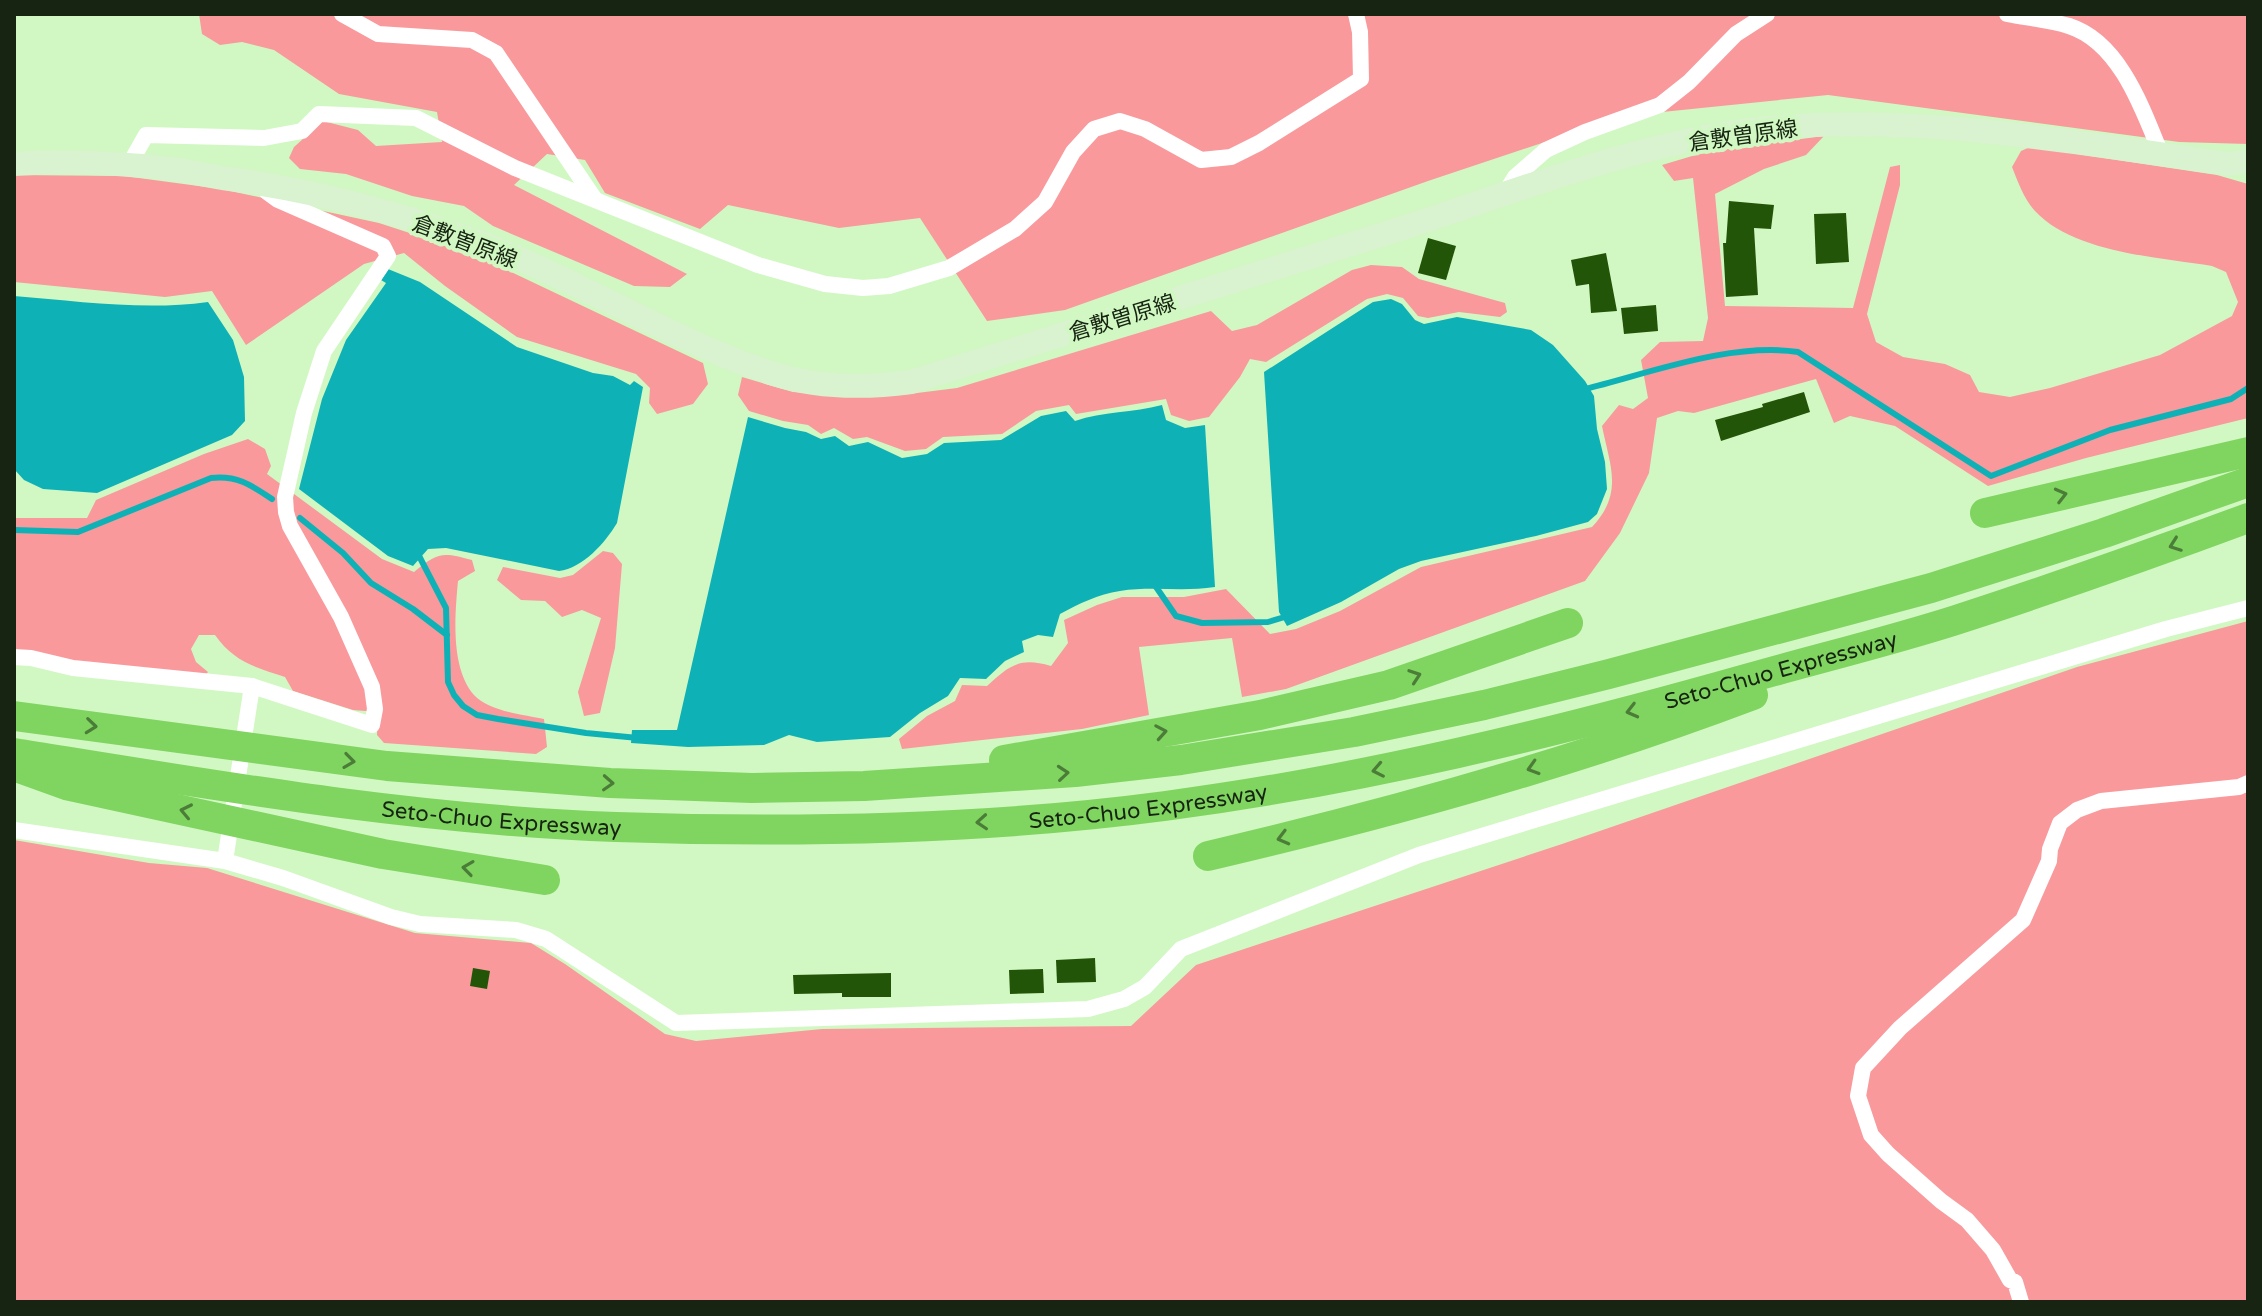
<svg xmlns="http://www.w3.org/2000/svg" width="2262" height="1316" font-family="'Varela Round','Noto Sans JP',sans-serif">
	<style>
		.forest { fill: #f9999c }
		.water { fill: #0eb2b6 }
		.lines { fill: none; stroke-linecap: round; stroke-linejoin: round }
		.stream { stroke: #0eb2b6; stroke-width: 6 }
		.building { fill: #235509 }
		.street { stroke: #fff; stroke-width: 16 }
		.secondary { stroke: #d9f2cf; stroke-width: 24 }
		.highway { stroke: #80d460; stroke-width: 30 }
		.oneway { stroke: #4b7c38 }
		.labels { text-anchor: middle; stroke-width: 8; stroke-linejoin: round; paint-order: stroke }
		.street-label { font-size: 22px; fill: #162411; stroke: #d1f8c3 }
	</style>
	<rect width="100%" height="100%" fill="#d1f8c3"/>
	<g class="forest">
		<polygon points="199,14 2248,14 2248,144 2179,142 1828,95 1623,116 1428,181 1065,310 987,321 920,218 839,228 728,205 700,229 605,193 585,160 547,154 514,185 687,274 670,287 634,286 493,226 464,206 412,196 346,174 300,169 289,158 294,147 323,121 358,130 376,146 442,142 437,112 339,94 274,50 242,42 220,45 202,34"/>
		<path d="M 1824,136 L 1806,155 L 1764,169 L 1715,194 L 1725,306 L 1853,308 L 1890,167 L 1900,165 L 1900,185 L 1867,314 L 1876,342 L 1903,357 L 1945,364 L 1970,375 L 1979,392 L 2010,397 L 2050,388 L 2160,355 L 2232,316 L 2238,302 L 2226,272 L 2212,266 C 2158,257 2074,253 2035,211 C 2024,199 2018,182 2012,167 L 2021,151 L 2030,147 L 2217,175 L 2248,184 L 2248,418 L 2086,458 L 1988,486 L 1895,426 L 1850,416 L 1834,423 L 1816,379 L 1694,413 L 1678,411 L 1657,418 L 1649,473 L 1620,533 L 1585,581 L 1286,689 L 1242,697 L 1232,638 L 1139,647 L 1149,715 L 1082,729 L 902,749 L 899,739 L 927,716 L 955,701 L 962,685 L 987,686 C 1010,665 1020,657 1051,666 L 1068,643 L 1064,620 L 1097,605 L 1122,597 L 1184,597 L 1226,589 L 1270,634 L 1296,629 L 1340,611 L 1421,567 L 1592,527 C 1624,493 1610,466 1602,426 L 1619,405 L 1633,409 L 1648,398 L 1641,360 L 1660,342 L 1703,341 L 1708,318 L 1693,178 L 1674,181 L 1662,165 L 1709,151 Z"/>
		<polygon points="14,175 124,176 221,189 379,223 471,253 703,363 708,384 693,404 657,414 649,403 650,388 636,374 517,337 445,286 404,253 364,264 246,345 212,291 165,297 14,282"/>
		<polygon points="1371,265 1402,267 1419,279 1505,303 1507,312 1500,317 1459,312 1428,318 1418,316 1403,298 1387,294 1367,299 1266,362 1250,359 1240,377 1209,417 1189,421 1171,415 1166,399 1076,414 1069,405 1036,411 1002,434 943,437 926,449 905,451 867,437 853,439 834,428 821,434 808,425 783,421 749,411 738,395 742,377 793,392 833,395 901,395 957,388 1211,311 1232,331 1257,325 1352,270"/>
		<path d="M 248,439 L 265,449 L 271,466 L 267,474 L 382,559 L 414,572 C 438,552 442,552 472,560 L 475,571 L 458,581 C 455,614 450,668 474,695 C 488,711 524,715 544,719 L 547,747 L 536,754 L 384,743 L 377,735 L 378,712 L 353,710 L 293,691 L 285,677 C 255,667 234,662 215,635 L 199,635 L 191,649 L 196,662 L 208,672 L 205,676 L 96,665 L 14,652 L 14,518 L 87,518 L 96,500 L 204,454 Z"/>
		<polygon points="603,551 613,553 622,564 615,648 600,713 584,716 578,692 601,618 582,610 562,617 545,601 521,600 497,580 503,567 560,578 573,575"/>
		<polygon points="2248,621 2248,1302 14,1302 14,840 149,863 207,868 415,933 531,943 565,964 665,1034 696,1041 822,1029 1131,1026 1196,965 1562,844 2077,667"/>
	</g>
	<g class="water">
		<path d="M 388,269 L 420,282 L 517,347 L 593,373 L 613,376 L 630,385 L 634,381 L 643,387 L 617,523 C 605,543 583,568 559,571 L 446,548 L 428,549 L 413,566 L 388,556 L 299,489 L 322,399 L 346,340 L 386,283 L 381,280 Z"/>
		<path d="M 14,296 C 78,301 144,311 208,302 L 233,340 L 244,377 L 245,421 L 232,435 L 97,493 L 43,489 L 24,480 L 14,469 Z"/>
		<polygon points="1391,299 1402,304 1415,320 1424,324 1457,317 1531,330 1553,345 1585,381 1594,396 1597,429 1605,462 1607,489 1597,514 1588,522 1536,536 1421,561 1399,569 1341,602 1287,626 1279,612 1264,372 1373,302"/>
		<path d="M 1162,405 L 1166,420 L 1185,428 L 1205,425 L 1215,587 C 1183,592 1151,586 1120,591 C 1098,594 1079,604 1060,614 L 1053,637 L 1038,635 L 1022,641 L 1024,652 L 1005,661 L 986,679 L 960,678 L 948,696 L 920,713 L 890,737 L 817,742 L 789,735 L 764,745 L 688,747 L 631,743 L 632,730 L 677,730 L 748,417 L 785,428 L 806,432 L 821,439 L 835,436 L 849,446 L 868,442 L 902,458 L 927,454 L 944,443 L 1001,440 L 1041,416 L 1066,411 L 1075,421 C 1103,411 1133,413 1162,405 Z"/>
	</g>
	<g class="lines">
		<g class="stream">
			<path d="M 1585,389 C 1650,373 1731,342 1798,352 L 1991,476 L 2110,430 L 2231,399 L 2248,388"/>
			<polyline points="300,518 343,553 371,583 413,609 447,635"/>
			<path d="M 14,530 L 78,532 L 211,478 C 237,475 251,485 272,499"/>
			<polyline points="417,552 446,608 448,682 454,695 463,706 477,715 498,719 586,733 638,738"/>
			<polyline points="1154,584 1176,616 1202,623 1268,622 1288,616"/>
		</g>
	</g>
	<g class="building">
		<polygon points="1729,201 1774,205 1771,229 1754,228 1758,295 1726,297 1723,243 1726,243"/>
		<polygon points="1846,213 1849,262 1816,264 1814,214"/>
		<polygon points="1428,238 1456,246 1446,280 1418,273"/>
		<polygon points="1606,253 1617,311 1591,313 1589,284 1576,286 1571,260"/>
		<polygon points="1656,305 1658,331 1624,334 1621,308"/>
		<polygon points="1804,392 1810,412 1721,441 1715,420 1763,407 1762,404"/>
		<polygon points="1095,958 1096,982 1057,983 1056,960"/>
		<polygon points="473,968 490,971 487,989 470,986"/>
		<polygon points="1043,969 1044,993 1010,994 1009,970"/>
		<polygon points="891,973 891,997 842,997 842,993 794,994 793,975"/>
	</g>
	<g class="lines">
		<g class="street">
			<polyline points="342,14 378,34 472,40 496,53 594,198"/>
			<path d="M 2007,14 C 2027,18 2050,20 2069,26 C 2120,42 2143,110 2161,154"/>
			<polyline points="129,165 146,135 264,138 302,131 319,114 416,118 515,168 758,265 825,284 863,288 889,286 949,268 1015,229 1045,202 1073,152 1094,129 1120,121 1145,129 1201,160 1231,157 1259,143 1361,79 1360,32 1356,14"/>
			<polyline points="1504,195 1515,177 1546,150 1585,132 1660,105 1689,82 1736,34 1767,14"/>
			<polyline points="14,657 31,658 73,668 252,686"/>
			<polyline points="14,830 225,861 283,878 391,917 420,924 516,930 546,939 676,1023 1088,1009 1124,999 1145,987 1181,949 1419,855 2166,629 2248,608"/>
			<polyline points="225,861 252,686 372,725 375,709 372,687 341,617 290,526 286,512 285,497 304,413 324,351 388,256 383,246 278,200 267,192 264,184"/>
			<polyline points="2021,1302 2015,1282 2010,1280 1993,1250 1967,1220 1941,1201 1888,1154 1871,1135 1858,1096 1863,1068 1900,1028 2023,920 2049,861 2050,849 2060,823 2077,810 2101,801 2239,787 2248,783"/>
		</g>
		<path class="secondary" d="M 14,164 C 65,161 120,163 171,169 C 191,171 210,177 230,179 C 316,191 400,213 481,243 C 581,281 672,341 774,374 C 818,388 866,388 911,382 C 1076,331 1241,280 1406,227 C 1520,190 1640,142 1760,129 C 1914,112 2076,143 2229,164 L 2248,161"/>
		<g class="highway">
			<polyline points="1985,513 2248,452"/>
			<polyline points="14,716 387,766 610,783 752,788 864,786 1075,772 1181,760 1354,732 1484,705 1609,674 1931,588 2104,533 2248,482"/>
			<path id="s1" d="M 14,753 C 213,785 414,820 616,827 C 799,833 984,830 1165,806 C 1362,780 1555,733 1746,679 C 1816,659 1887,642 1956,620 C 2054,588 2151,554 2248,518"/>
			<polyline points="1004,760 1260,715 1389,685 1568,623"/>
			<polyline points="16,767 66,785 383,854 545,880"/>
			<path d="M 1208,856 C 1392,813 1576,762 1753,695"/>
		</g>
	</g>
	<defs><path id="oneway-chevron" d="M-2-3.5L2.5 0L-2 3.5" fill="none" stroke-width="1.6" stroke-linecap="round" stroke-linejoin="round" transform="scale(2)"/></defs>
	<g class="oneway">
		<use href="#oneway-chevron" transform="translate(2061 495) rotate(-14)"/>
		<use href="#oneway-chevron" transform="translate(2175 545) rotate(160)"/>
		<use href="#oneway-chevron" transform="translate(1415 676) rotate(-19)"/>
		<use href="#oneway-chevron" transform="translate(1632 711) rotate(166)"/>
		<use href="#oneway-chevron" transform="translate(91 726) rotate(6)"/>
		<use href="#oneway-chevron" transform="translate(1161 732) rotate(-10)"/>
		<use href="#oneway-chevron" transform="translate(349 761) rotate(8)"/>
		<use href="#oneway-chevron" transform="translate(1533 768) rotate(163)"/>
		<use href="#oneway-chevron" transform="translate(1378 770) rotate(169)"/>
		<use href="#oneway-chevron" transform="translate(1063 773) rotate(-5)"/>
		<use href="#oneway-chevron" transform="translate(608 783) rotate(3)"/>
		<use href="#oneway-chevron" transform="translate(186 811) rotate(-168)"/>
		<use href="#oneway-chevron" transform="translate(982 822) rotate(176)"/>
		<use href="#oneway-chevron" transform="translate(1283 838) rotate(165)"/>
		<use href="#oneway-chevron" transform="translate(468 868) rotate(-172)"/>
	</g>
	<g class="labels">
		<g class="street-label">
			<text transform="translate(1743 135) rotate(-8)" y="8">倉敷曽原線</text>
			<text transform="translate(465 241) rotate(21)" y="8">倉敷曽原線</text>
			<text transform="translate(1122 317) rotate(-17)" y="8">倉敷曽原線</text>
			<text dy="8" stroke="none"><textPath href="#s1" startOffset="1788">Seto-Chuo Expressway</textPath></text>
			<text dy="8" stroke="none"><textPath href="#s1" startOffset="1140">Seto-Chuo Expressway</textPath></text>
			<text dy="8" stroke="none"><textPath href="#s1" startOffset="492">Seto-Chuo Expressway</textPath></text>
		</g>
	</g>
	<rect width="2262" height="1316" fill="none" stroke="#162411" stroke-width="32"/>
</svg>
